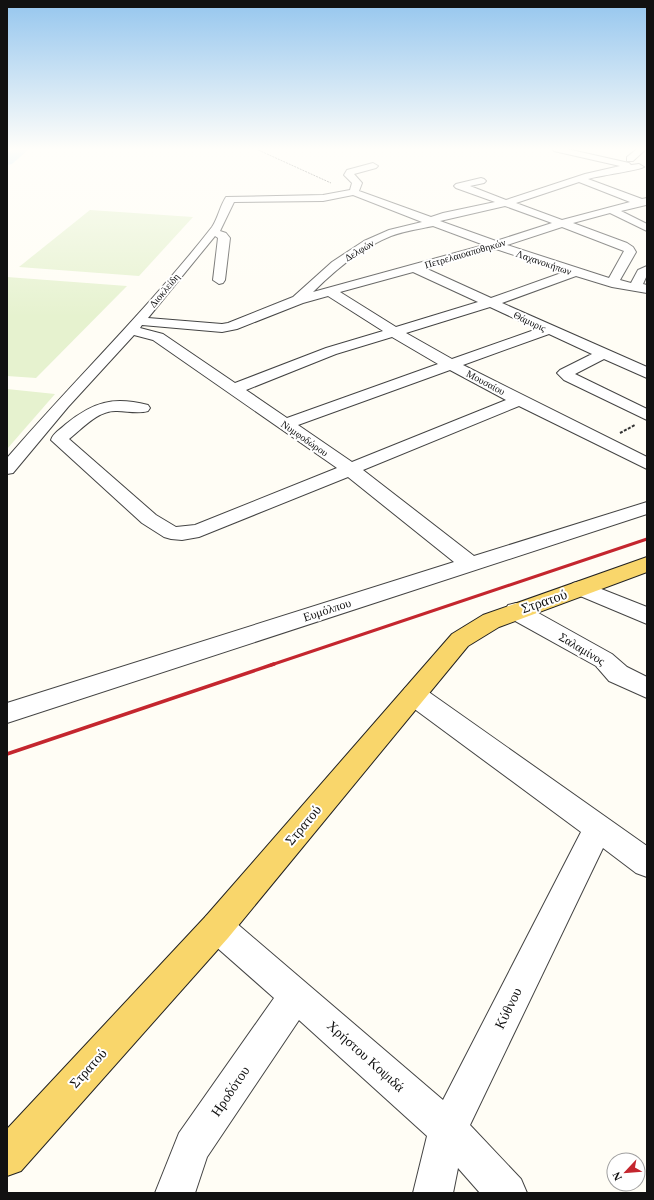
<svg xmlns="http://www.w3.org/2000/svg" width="654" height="1200" font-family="Georgia,serif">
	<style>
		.pitch { fill: #e6f2cf }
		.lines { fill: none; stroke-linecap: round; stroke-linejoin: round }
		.river { fill: #b9e0f7; fill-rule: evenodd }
		.minor-casing { stroke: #444; stroke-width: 2 }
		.major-casing { stroke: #222; stroke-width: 2 }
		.path-far1 { stroke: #333; stroke-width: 1; stroke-dasharray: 2 1; stroke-linecap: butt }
		.path { stroke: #333; stroke-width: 2; stroke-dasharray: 3 1.5; stroke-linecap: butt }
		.minor { fill: #fff; fill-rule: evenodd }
		.major { fill: #f9d66b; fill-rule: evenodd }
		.rail-far1 { stroke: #c4262e; stroke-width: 3 }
		.rail { stroke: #c4262e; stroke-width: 3.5 }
		.labels { text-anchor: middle; stroke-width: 4; stroke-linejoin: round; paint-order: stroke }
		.far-street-label { font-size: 10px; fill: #111; stroke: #fff }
		.street-label { font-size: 12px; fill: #111; stroke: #fff }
		.near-street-label { font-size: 14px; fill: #111; stroke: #fff }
	</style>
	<rect width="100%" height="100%" fill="#fffdf5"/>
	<g class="pitch">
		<polygon points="90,210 193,217 139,276 19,267"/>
		<polygon points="7,277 127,286 36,378 7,376"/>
		<polygon points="7,389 55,394 7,449"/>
	</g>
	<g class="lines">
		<polygon class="river" points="14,149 29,149 12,164 7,165 7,154"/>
		<defs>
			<g id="minor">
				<path d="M 553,149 L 567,149 L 629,163 L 631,165 L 639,164 L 644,167 C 640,170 598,176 588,179 L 642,199 L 647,198 L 646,205 L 621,211 L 647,224 L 647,231 L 610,213 L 573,223 L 627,243 L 633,247 L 636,252 L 620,280 L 631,283 L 638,270 L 647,266 L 647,275 L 643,284 L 647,285 L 647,293 L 612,287 L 576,276 L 502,303 L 647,367 L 647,378 L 604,359 L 575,374 L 647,409 L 647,420 L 564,380 L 557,373 L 560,370 L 592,354 L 549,334 L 463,365 L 647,457 L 647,469 L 519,406 L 363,470 L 474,556 L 647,502 L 647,514 L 7,723 L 7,703 L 454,562 L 348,477 L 199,537 L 182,540 L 171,539 L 164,537 L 142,523 L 51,440 C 53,433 61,429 66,424 C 93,402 113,396 148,405 L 150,408 L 148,411 C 138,414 127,411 117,411 C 98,410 83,428 69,439 L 156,515 L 176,527 L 195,525 L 337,468 L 153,340 L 134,335 L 68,407 L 13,473 L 7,474 L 7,458 C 74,380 149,308 212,227 C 218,218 220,206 226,197 L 323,195 L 350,190 L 352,183 L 344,175 L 347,170 L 373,163 L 378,166 L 376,168 L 354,174 L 362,183 L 359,191 L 431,217 L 443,213 L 495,202 L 456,188 L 454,186 L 456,184 L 481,178 L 484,179 L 486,181 L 484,183 L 470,186 L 506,200 L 585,174 L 620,166 L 554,151 ZM 579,182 L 630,202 L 562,220 L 516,203 ZM 353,195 L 422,222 L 389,230 L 364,241 L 332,262 L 293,297 L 228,323 L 222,324 L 148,318 L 215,236 L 218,238 L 213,280 L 219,284 L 223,283 L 225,280 L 230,238 L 226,233 L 220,231 L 234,202 L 323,201 ZM 505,206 L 552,223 L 496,241 L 440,221 ZM 433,226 L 484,245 L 313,292 C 335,270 361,248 391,236 C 404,231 419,229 433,226 ZM 562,227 L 624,251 L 609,278 L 507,245 ZM 496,249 L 564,272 L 491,298 L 425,268 ZM 413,272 L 478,302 L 396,327 L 340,292 ZM 328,296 L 383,331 L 326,348 L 235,383 L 163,334 L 140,328 L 142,325 L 222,332 L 237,329 L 303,303 ZM 490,307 L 537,329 L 452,359 L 406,333 ZM 392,337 L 438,364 L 287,418 L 246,390 L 336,354 ZM 450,370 L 506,400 L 352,462 L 298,425 Z"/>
				<polygon points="637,149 646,149 633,161 627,161 627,157"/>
				<polygon points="581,581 647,607 647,624 573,593 570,588 573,583"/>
				<polygon points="516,603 524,605 612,654 627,667 647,677 647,698 609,681 596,666 508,617 505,611 508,605"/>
				<polygon points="414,685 423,688 647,846 647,877 636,873 603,848 470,1125 521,1179 527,1193 480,1193 458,1168 453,1193 413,1193 427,1136 299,1020 207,1157 195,1193 155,1193 179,1133 274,998 206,938 201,927 206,916 217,911 228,916 443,1100 581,832 405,702 402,695 405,688"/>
			</g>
			<polygon id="major" points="647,557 647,572 499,627 468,646 228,938 21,1171 7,1176 7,1129 206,916 452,634 483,615"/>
		</defs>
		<use href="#minor" class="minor-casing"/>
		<use href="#major" class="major-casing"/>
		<polyline class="path-far1" points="256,149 331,183"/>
		<polyline class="path" points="620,433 635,425"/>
		<use href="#minor" class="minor"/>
		<use href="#major" class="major"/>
		<polyline class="rail-far1" points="271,665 647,539"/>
		<polyline class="rail" points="7,754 274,664"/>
	</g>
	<linearGradient id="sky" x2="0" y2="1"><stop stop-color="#95c6ee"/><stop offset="0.47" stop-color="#fffefa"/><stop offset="1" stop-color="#fffefa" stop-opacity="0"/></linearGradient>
	<rect width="654" height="317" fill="url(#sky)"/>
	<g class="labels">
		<g class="far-street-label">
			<text transform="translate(359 250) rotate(-31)" y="4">Δελφών</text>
			<text transform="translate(465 253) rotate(-16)" y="4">Πετρελαιοαποθηκών</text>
			<text transform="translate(544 262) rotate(19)" y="4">Λαχανοκήπων</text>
			<text transform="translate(164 290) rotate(-50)" y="4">Διοκλείδη</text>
			<text transform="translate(530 321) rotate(25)" y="4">Θάμυρις</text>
			<text transform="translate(486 382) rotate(28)" y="4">Μουσαίου</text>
			<text transform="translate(305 438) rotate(35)" y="4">Νυμφοδώρου</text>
		</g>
		<g class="street-label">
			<text transform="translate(327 610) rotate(-18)" y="4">Ευμόλπου</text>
			<text transform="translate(582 649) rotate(31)" y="4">Σαλαμίνος</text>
		</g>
		<g class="near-street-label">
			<text transform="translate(544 601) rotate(-19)" y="5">Στρατού</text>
			<text transform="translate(303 825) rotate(-50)" y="5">Στρατού</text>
			<text transform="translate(508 1008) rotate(-64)" y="5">Κύθνου</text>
			<text transform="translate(366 1056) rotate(42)" y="5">Χρήστου Κοψιδά</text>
			<text transform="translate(88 1068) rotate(-48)" y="5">Στρατού</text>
			<text transform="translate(230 1091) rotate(-56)" y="5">Ηροδότου</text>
		</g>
	</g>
	<rect width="654" height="1200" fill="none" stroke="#111111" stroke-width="16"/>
	<g transform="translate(626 1172) rotate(244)"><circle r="19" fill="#ffffff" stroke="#a0a0a0"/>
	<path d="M0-3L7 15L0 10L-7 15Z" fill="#c4262e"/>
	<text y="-6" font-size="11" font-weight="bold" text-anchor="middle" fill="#111111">N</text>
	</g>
</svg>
